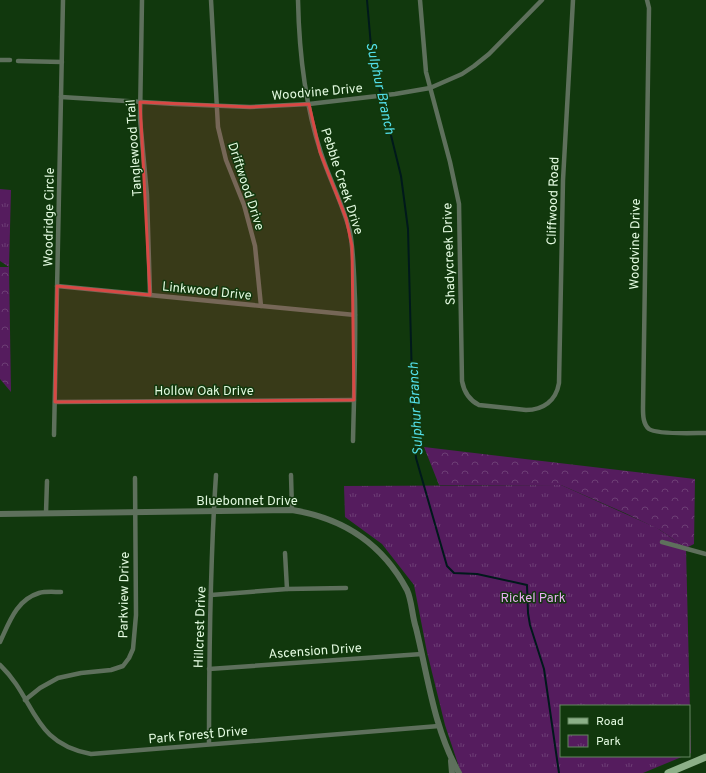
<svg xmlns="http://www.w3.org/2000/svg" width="706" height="773" font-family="Overpass,sans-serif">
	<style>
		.forest { fill: url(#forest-crowns) }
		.park { fill: url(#park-tufts) }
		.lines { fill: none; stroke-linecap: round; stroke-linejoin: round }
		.stream { stroke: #00191b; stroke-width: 2 }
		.minor { stroke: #5e705c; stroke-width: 4.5 }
		.tertiary { stroke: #5e705c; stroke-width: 6 }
		.primary { stroke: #8cb088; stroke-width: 7 }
		.marked { fill: #d84844; fill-opacity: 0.2; stroke: #d84844; stroke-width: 3; stroke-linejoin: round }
		.labels { text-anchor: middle; stroke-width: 3; stroke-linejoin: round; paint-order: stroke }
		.street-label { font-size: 13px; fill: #e3fae0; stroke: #11380d }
		.park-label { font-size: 13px; fill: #ebacf4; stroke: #11380d }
		.water-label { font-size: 14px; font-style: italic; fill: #53dfe9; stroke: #11380d }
	</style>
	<defs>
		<pattern id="forest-crowns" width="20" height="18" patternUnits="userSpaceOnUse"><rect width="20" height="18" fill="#551c5e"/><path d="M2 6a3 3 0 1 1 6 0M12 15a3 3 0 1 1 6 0" fill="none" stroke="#6d3e75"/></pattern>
		<pattern id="park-tufts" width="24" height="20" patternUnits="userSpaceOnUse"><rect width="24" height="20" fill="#551c5e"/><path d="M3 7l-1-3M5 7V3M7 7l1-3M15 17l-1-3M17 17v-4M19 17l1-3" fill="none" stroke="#6d3e75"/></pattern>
	</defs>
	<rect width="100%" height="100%" fill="#11380d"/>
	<g class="forest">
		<polygon points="0,267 9,267 11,392 0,379"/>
		<polygon points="424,447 695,479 694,544 686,548 660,530 625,513 561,485 439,485"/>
	</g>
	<g class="park">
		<polygon points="0,189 11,190 9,267 0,261"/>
		<polygon points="561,485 657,528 686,548 691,753 689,754 689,706 561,706 561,756 684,756 643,773 461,773 445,725 427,652 414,585 382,544 345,517 344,486"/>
	</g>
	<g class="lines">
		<polyline class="stream" points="367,0 372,58 401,176 408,229 413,419 416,458 447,566 454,573 477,574 527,585 528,613 530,625 544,669 559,773"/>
		<g class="minor">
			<polyline points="142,0 140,119 147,195 150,295"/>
			<polyline points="211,0 218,127 226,160 244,205 255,246 261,306"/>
			<path d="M 298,0 C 299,50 305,105 321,153 C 329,178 344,207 350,232 C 354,254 354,277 355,299 C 356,346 354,394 353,441"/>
			<path d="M 420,0 L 426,72 L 450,162 L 459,204 L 462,381 C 464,392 469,400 479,405 L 526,410 C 543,410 556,401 559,383 L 563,180 L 573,0"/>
			<path d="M 647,0 L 649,8 L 643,408 C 643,415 643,424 649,429 C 658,435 694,433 706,433"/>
			<polyline points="0,60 10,60"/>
			<polyline points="18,61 62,62"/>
			<polyline points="61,97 175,104 250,107 309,104 395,94 430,88 462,74 474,66 489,54 542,0"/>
			<polyline points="57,286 355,315"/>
			<polyline points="55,402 354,400"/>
			<polyline points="54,435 63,0"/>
			<polyline points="291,475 292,510"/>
			<polyline points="46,513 47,481"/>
			<polyline points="662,542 706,554"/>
			<polyline points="285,553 287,589"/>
			<polyline points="211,595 287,589 346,588"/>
			<path d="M 0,642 C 9,623 16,600 39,593 C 46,591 54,592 61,592"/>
			<path d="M 0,665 C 36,699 31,743 91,754 L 439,726"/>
			<polyline points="209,669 422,654"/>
			<polyline points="25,700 40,688 58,678 81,673 111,670 123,666 129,658 133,649 136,615 135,478"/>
			<path d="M 209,744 C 209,654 210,564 216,475"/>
		</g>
		<g class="tertiary">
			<path d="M 0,514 L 292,510 C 343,518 382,543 407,590 C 412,601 412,616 416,628 C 428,677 434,729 459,773"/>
			<polyline points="451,761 452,773"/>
		</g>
		<polyline class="primary" points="668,773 706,757"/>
	</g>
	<path class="marked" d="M 140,102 L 250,107 L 309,104 L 320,152 L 346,218 L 352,246 L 354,400 L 55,402 L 57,286 L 150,295 Z"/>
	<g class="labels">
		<g class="street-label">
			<text transform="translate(317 91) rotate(-5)" y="5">Woodvine Drive</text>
			<text transform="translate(133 148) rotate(-94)" y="5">Tanglewood Trail</text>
			<text transform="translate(343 181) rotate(72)" y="5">Pebble Creek Drive</text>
			<text transform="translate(247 186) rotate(72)" y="5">Driftwood Drive</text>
			<text transform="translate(552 201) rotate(-88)" y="5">Cliffwood Road</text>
			<text transform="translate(48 217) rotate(-89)" y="5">Woodridge Circle</text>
			<text transform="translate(634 244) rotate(-89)" y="5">Woodvine Drive</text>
			<text transform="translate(448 254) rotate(-92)" y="5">Shadycreek Drive</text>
			<text transform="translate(207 290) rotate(6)" y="5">Linkwood Drive</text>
			<text x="204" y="395">Hollow Oak Drive</text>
			<text x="247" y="505">Bluebonnet Drive</text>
			<text transform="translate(123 595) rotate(-89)" y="5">Parkview Drive</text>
			<text transform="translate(199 627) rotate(-88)" y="5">Hillcrest Drive</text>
			<text transform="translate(315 650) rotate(-4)" y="5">Ascension Drive</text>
			<text transform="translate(198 734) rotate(-5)" y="5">Park Forest Drive</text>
		</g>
		<g class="park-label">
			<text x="533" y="602">Rickel Park</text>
		</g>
		<g class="water-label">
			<text transform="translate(381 88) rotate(78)" y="5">Sulphur Branch</text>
			<text transform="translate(415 409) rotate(-93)" y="5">Sulphur Branch</text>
		</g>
	</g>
	<rect x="560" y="705" width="130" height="52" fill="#11380d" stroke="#658661"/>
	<rect x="568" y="718" width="20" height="6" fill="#8cb088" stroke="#658661"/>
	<text x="596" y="725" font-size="12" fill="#e3fae0">Road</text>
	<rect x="568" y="735" width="20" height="12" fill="url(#park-tufts)" stroke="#658661"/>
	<text x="596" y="745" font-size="12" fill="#e3fae0">Park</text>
</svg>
